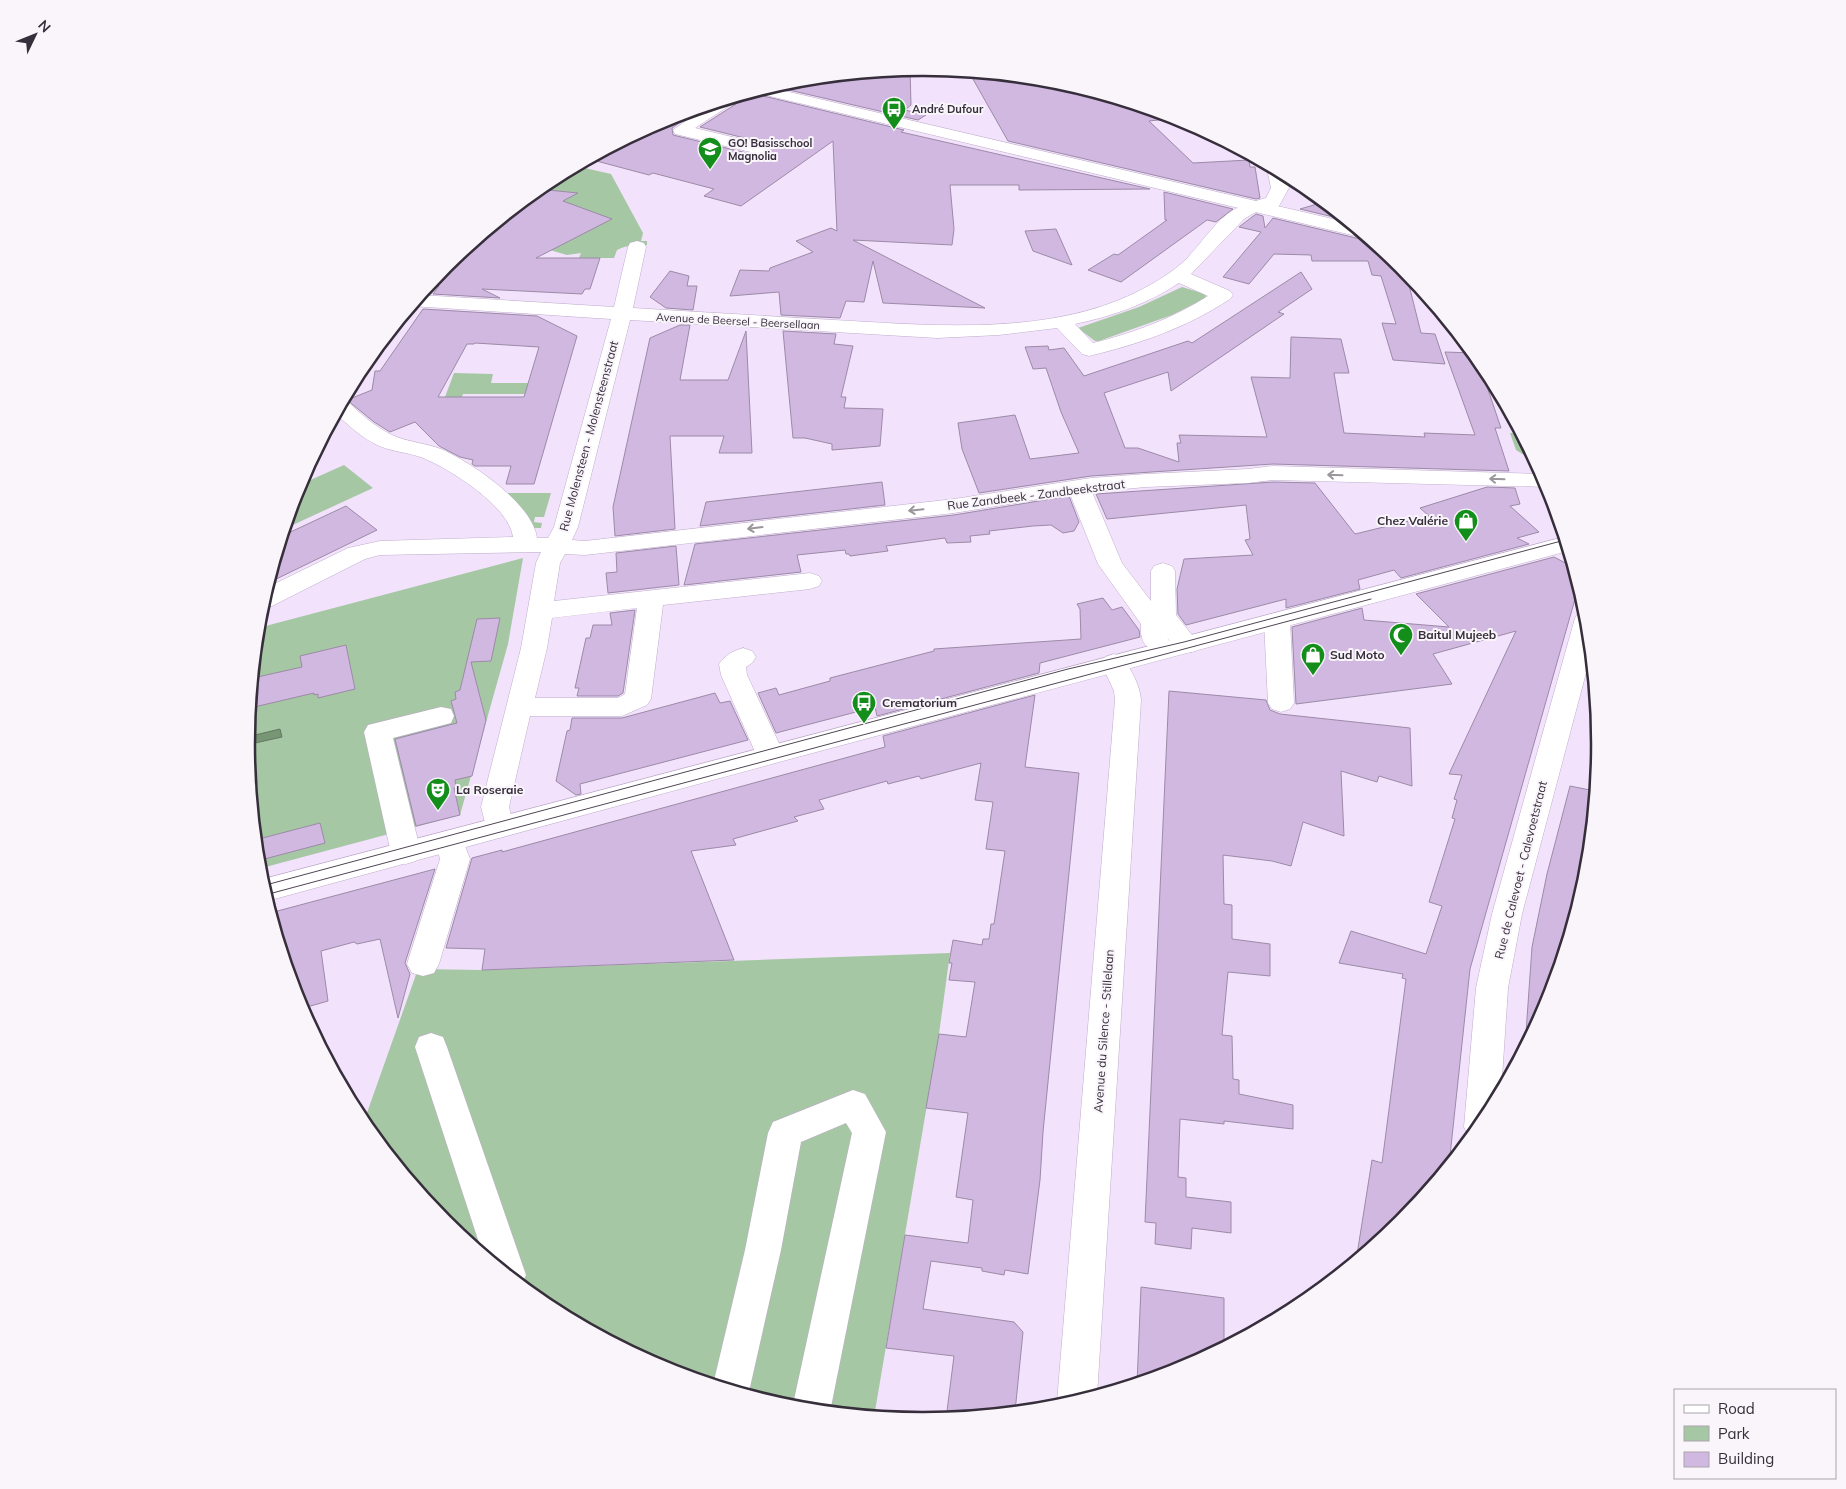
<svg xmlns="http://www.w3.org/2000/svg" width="1846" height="1489" font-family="Mulish,sans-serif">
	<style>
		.green { fill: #a6c7a4 }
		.water { fill: #769674; stroke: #637763 }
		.building { fill: #d1b8e0; stroke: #9c8aa7; fill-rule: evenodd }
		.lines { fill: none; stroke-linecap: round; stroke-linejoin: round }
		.minor-casing { stroke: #bfadca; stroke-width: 1 }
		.major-casing { stroke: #bfadca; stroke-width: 1 }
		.minor { fill: #fff; fill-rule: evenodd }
		.major { fill: #fff; fill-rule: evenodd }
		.tram { stroke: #4f4553; stroke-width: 1 }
		.oneway { stroke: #9a969c }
		.labels { text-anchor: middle; stroke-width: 4; stroke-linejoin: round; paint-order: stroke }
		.far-poi-label { font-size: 11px; font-weight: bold; fill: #362e3a; stroke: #f9f5fb; text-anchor: start }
		.far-street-label { font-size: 11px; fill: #362e3a; stroke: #f9f5fb }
		.street-label { font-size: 12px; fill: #362e3a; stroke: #f9f5fb }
		.poi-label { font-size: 12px; font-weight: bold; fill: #362e3a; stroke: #f9f5fb; text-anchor: start }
		.rim { fill: none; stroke: #362e3a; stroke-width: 2.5 }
	</style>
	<rect width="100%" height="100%" fill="#f2e2fc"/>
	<g class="green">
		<path d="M 576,166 L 611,174 L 643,233 L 641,241 L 647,241 L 647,245 C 635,245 627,245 617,250 L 614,258 L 579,258 L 581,253 L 567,255 L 522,242 L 507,223 L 506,215 L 547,181 Z"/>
		<polygon points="1182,287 1205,294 1206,298 1172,315 1099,341 1095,341 1078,328 1139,307"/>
		<polygon points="454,373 493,374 491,383 530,383 527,394 463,394 459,405 445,397"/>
		<polygon points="1510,433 1521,433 1537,463 1516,450"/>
		<polygon points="344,465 373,488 284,529 297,486"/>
		<polygon points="500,493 551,493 544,517 535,517 534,522 542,523 541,528 530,528"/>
		<polygon points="523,558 508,644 460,815 258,869 246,744 258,628"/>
		<polygon points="950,953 939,1034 874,1417 791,1408 664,1370 547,1307 444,1223 363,1124 418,969 482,970"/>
	</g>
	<polygon class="water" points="280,729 282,737 246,745 247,737"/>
	<g class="building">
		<polygon points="910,69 911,105 905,110 926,115 918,120 772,86 791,80"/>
		<polygon points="969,72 1055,81 1177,118 1149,121 1193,163 1249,160 1250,167 1255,167 1260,198 1256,199 1008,141"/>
		<polygon points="751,93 904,130 901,132 1150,189 1019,190 1019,185 950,185 954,229 952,245 853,240 985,308 883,303 873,261 864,302 846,301 840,318 781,315 779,292 730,296 740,270 769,271 770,268 813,252 796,241 831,228 837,231 833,141 741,206 704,196 714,189 653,173 649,175 589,159 664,119 701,108 672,128 673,135 759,156 765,155 769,150 765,143 700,127 736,104 739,100 738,97"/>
		<polygon points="538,189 578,193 563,201 612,219 536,258 600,258 590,289 585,289 582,294 482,289 500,298 433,294 439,286 429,285 444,266"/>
		<polygon points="1164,192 1233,209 1216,222 1207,220 1121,282 1088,270 1114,254 1118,255 1167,220 1165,220"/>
		<polygon points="1324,202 1337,213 1346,220 1300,209"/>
		<polygon points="1256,214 1263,216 1265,228 1273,218 1360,239 1366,236 1402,266 1411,277 1407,277 1421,333 1435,334 1445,364 1393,360 1382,323 1396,324 1381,276 1372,275 1368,261 1312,261 1311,255 1274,254 1249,284 1223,277 1261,232 1239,227"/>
		<polygon points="1056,229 1072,265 1033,251 1025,231"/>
		<polygon points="670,271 689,276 687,286 697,286 693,310 666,308 650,297"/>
		<polygon points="1301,272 1312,289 1278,312 1284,314 1171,391 1168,372 1104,393 1125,448 1138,448 1179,462 1177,443 1181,443 1179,435 1267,437 1251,377 1290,378 1291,337 1341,339 1349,373 1334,373 1344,433 1425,437 1424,433 1475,435 1445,352 1473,353 1477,357 1501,428 1495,428 1509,471 1273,464 1091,476 979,493 962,449 958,423 1015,415 1030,459 1079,453 1061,412 1046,368 1033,369 1025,347 1048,346 1049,350 1064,348 1084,376 1188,341 1192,343"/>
		<path d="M 423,309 L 537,316 L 577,336 L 534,484 L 506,484 L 511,466 L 475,466 L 472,464 L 473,460 L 460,457 L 439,446 L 415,422 L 390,432 L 374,422 L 347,400 L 372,390 L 375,371 L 380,371 ZM 475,343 L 539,347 L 524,397 L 438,397 L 467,344 L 474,344 Z"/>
		<polygon points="680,325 690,325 680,380 728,380 746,331 752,453 719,453 724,436 670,436 675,529 615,536 613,507 650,338"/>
		<polygon points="783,331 836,334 834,344 853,346 841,397 846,397 844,408 883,409 880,446 832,450 832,444 805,438 793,438"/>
		<polygon points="882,482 885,505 700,526 706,502"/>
		<polygon points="1273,482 1315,483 1355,534 1429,516 1420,508 1487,487 1515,488 1520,504 1510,506 1539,532 1517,538 1529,544 1401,578 1394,570 1358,580 1360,589 1286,608 1286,599 1186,625 1178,614 1177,589 1184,559 1253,555 1245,540 1250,539 1246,505 1107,519 1096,494"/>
		<polygon points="1069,496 1079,522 1074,531 1063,533 1051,525 1033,526 989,531 990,534 970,536 971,542 947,543 945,538 886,546 888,551 850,556 849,554 846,554 845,550 797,555 801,572 684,585 695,544 954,515"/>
		<polygon points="346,506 377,530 268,583 282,536"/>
		<polygon points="676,546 679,585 608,593 606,573 617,572 616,553"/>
		<polygon points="1554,557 1573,567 1579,585 1470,969 1449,1165 1402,1223 1356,1261 1372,1160 1382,1163 1406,979 1402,978 1403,974 1339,963 1351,931 1426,954 1442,906 1429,902 1455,819 1452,818 1457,800 1454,799 1462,775 1449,774 1516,631 1433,654 1452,684 1296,704 1292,627 1362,608 1364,620 1449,627 1416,594"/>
		<polygon points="1103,598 1112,610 1122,607 1139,630 1140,637 1040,663 1039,673 877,716 875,707 776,733 758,693 776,688 779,695 830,681 830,678 934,651 934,649 1081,639 1080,609 1077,604"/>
		<polygon points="635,610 623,693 618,696 577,696 579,688 575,688 586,638 590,638 593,625 612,625 610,613"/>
		<polygon points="500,618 491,661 471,662 486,720 472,776 455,780 456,788 454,788 460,815 416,826 395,739 457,723 451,701 456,699 455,692 460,690 477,619"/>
		<polygon points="346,645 355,689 318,698 318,694 314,695 314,693 250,708 253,678 302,667 300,656"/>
		<polygon points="1169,691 1266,700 1270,710 1280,714 1410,728 1412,786 1379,776 1377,782 1341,771 1344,836 1303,822 1291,866 1272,861 1223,855 1224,904 1232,905 1232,939 1270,944 1270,976 1228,972 1222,1035 1232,1036 1233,1079 1239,1080 1239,1094 1293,1105 1293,1129 1224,1121 1224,1124 1180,1119 1178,1177 1186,1178 1186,1197 1231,1202 1231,1233 1192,1228 1191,1249 1155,1244 1156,1223 1145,1222"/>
		<polygon points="715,693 720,703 730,701 748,740 580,784 581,794 576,795 556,781 567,731 570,730 572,718 622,718"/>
		<polygon points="1035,695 1025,767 1079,773 1043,1132 1040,1180 1028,1274 1005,1270 1004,1275 982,1271 982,1268 931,1261 923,1309 1014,1322 1023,1332 1015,1412 946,1419 954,1356 886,1348 905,1235 968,1243 973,1200 956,1197 968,1113 926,1108 939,1034 966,1037 975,982 949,980 952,963 949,963 953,940 982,945 983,939 989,939 991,924 994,924 1005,851 986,849 993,802 975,800 981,763 921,779 919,776 888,784 887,781 819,800 824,809 794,817 798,821 733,839 736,845 691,851 734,960 482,970 485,949 446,948 472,858 502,850 502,852 885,747 883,736"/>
		<polygon points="1570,786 1595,791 1587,876 1548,1004 1525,1047 1532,947 1547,874"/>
		<polygon points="320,823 325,843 257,861 255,840"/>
		<polygon points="435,869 405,963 410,974 398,1018 380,939 357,944 354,942 321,951 328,1001 300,1009 270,913"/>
		<polygon points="1141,1287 1224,1298 1224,1348 1182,1370 1137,1384"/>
	</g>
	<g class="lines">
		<defs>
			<g id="minor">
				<polygon points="736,97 737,99 735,102 695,128 765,145 767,149 765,153 759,154 675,134 673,130 707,106"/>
				<path d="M 1270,166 L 1286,175 L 1289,188 L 1279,206 L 1256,212 L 1244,219 L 1191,274 L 1230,291 L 1233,295 L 1230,299 C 1186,328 1139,344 1089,356 L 1082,354 L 1057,328 L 999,335 L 937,338 L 630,320 L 578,527 L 572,540 L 585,541 L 954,499 L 1091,478 L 1146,474 L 1248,469 L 1273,466 L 1542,474 L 1549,487 L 1273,480 L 1248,483 L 1146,487 L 1092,492 L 1122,563 L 1151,601 L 1151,571 L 1154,566 L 1163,563 L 1172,566 L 1175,571 L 1176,615 L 1200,645 L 1196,651 C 1181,655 1176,649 1167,637 L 1170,642 L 1166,648 C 1145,653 1140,642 1141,624 L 1098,564 L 1070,494 L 954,513 L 585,555 L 565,554 L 560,563 L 554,601 L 810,573 L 819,576 L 822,581 L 819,586 L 810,589 L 663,605 L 651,699 L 647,705 L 622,716 L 530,716 L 509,807 L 514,827 L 510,834 L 500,838 L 490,834 L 486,827 L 481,807 L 521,648 L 536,563 L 541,552 L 380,555 L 365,559 L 272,606 L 261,607 L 266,588 L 348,548 L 380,541 L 513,537 C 509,506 450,469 423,458 C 408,452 391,452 375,444 C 361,437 348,425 336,414 L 343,401 L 348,402 C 361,414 374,426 390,434 C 406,442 425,443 441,449 C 471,462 533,504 537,538 L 548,538 L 554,527 L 611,319 L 411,306 L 420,295 L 614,307 L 628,247 L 630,243 L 637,241 L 644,243 L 646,247 L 633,308 C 700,312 767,316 834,320 C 925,325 1033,335 1119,300 C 1141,291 1163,279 1181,264 C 1200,247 1214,220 1237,208 C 1246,203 1256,201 1266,198 L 1271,188 L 1267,169 ZM 1179,283 L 1208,296 C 1173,318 1134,333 1093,343 L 1075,324 C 1113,316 1147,304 1179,283 ZM 637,608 L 625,694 L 618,698 L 535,698 L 547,648 L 552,618 Z"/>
				<polygon points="1586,610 1591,654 1522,914 1508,988 1501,1093 1486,1121 1471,1138 1469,1137 1464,1127 1476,988 1492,914 1575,618 1579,612"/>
				<polygon points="1277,613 1286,615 1290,621 1294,703 1290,709 1281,712 1272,709 1268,703 1264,621 1268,615"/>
				<path d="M 743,648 L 752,651 L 756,657 L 752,663 L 746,667 L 747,675 L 784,754 L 780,761 L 770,764 L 760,761 L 756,754 L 721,675 L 719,664 C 725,655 733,651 743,648 Z"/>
				<path d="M 1114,654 L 1123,657 C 1131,670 1140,685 1141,700 L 1097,1396 L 1060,1407 L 1057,1402 L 1115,700 L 1114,691 L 1101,663 L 1105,657 Z"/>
				<polygon points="441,707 451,709 454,716 451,723 393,738 421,853 416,861 406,864 396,861 391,853 364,732 368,725"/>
				<polygon points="450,830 460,833 470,859 439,964 434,973 423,976 412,973 407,964 440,859 435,841 440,833"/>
				<polygon points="431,1033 443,1037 447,1047 526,1275 521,1286 483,1255 415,1047 419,1037"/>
				<polygon points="853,1090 865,1094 886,1132 830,1412 792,1409 852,1133 846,1123 801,1142 781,1250 748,1396 713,1385 745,1250 768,1133 773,1122"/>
			</g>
			<g id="major">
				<polygon points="768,87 1350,223 1365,235 1360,237 753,92"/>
				<polygon points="1564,537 1568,551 794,758 267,901 260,880"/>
			</g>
		</defs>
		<use href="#minor" class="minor-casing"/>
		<use href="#major" class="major-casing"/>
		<use href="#minor" class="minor"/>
		<use href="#major" class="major"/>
		<g class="tram">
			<polyline points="262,886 1068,669 1184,642 1565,540"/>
			<polyline points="265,895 1371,599"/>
		</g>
	</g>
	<defs><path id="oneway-shaft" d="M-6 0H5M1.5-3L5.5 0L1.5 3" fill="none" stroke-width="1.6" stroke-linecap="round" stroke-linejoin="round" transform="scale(1.25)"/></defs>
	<g class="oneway">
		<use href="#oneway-shaft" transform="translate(1335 475) rotate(-178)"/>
		<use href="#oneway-shaft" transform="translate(1497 479) rotate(-178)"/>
		<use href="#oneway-shaft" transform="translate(916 510) rotate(174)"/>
		<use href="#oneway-shaft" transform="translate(755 528) rotate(173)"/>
	</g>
	<defs>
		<symbol id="bus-pin" viewBox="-11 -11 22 30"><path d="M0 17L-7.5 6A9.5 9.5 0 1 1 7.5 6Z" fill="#138e1a" stroke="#f9f5fb"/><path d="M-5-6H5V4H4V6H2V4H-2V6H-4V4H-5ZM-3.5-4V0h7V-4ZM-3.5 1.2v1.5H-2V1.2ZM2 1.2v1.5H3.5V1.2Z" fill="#fff"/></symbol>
		<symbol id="school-pin" viewBox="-11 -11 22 30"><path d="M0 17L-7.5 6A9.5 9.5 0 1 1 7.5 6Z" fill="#138e1a" stroke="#f9f5fb"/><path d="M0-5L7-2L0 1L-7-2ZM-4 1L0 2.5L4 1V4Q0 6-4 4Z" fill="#fff"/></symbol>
		<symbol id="shop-pin" viewBox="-11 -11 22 30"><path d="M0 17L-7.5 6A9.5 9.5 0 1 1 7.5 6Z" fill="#138e1a" stroke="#f9f5fb"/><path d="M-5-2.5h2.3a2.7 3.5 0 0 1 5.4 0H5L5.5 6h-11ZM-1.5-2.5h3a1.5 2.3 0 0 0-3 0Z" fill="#fff"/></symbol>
		<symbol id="mosque-pin" viewBox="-11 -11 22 30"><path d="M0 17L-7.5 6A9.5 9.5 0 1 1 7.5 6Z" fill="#138e1a" stroke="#f9f5fb"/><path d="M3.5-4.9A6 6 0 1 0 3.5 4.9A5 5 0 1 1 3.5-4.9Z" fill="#fff"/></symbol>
		<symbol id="theatre-pin" viewBox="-11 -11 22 30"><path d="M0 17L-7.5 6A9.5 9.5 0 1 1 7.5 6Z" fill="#138e1a" stroke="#f9f5fb"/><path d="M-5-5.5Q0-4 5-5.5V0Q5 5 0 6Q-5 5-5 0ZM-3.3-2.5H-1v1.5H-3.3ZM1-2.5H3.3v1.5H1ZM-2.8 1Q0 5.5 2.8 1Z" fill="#fff"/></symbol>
	</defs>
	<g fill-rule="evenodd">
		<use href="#bus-pin" x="880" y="95" width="28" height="38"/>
		<use href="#school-pin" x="696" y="135" width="28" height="38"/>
		<use href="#shop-pin" x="1452" y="507" width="28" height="38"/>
		<use href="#mosque-pin" x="1387" y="621" width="28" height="38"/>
		<use href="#shop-pin" x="1299" y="641" width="28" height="38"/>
		<use href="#bus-pin" x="850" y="689" width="28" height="38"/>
		<use href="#theatre-pin" x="424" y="776" width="28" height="38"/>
	</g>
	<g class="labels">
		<g class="far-poi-label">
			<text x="912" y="113">André Dufour</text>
			<text x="728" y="147">GO! Basisschool<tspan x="728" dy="13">Magnolia</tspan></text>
		</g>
		<g class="far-street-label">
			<text transform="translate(738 321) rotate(3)" y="4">Avenue de Beersel - Beersellaan</text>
		</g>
		<g class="street-label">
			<text transform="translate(589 436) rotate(-75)" y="4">Rue Molensteen - Molensteenstraat</text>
			<text transform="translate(1036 495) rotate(-7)" y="4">Rue Zandbeek - Zandbeekstraat</text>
			<text transform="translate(1521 870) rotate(-76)" y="4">Rue de Calevoet - Calevoetstraat</text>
			<text transform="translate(1104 1031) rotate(-86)" y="4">Avenue du Silence - Stillelaan</text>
		</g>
		<g class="poi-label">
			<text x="1448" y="525" text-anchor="end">Chez Valérie</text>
			<text x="1418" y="639">Baitul Mujeeb</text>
			<text x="1330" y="659">Sud Moto</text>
			<text x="882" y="707">Crematorium</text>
			<text x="456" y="794">La Roseraie</text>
		</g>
	</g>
	<path d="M0 0H1846V1489H0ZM255 744a668 668 0 1 1 1336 0a668 668 0 1 1-1336 0Z" fill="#f9f5fb" fill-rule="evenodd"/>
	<path class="rim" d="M255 744a668 668 0 1 1 1336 0a668 668 0 1 1-1336 0Z"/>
	<rect x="1674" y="1389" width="162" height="90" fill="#f9f5fb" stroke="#aba5ae"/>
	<rect x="1684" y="1405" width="25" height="8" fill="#ffffff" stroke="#aba5ae"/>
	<text x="1718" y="1414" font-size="15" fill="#362e3a">Road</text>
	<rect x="1684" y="1426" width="25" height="15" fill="#a6c7a4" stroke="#aba5ae"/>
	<text x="1718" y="1439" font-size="15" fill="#362e3a">Park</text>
	<rect x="1684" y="1452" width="25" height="15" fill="#d1b8e0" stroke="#aba5ae"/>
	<text x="1718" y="1464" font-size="15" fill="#362e3a">Building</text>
	<g transform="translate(35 35) rotate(47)" stroke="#f9f5fb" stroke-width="4" paint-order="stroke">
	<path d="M0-4L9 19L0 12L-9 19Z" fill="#362e3a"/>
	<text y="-8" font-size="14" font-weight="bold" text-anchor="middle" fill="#362e3a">N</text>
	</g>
</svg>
